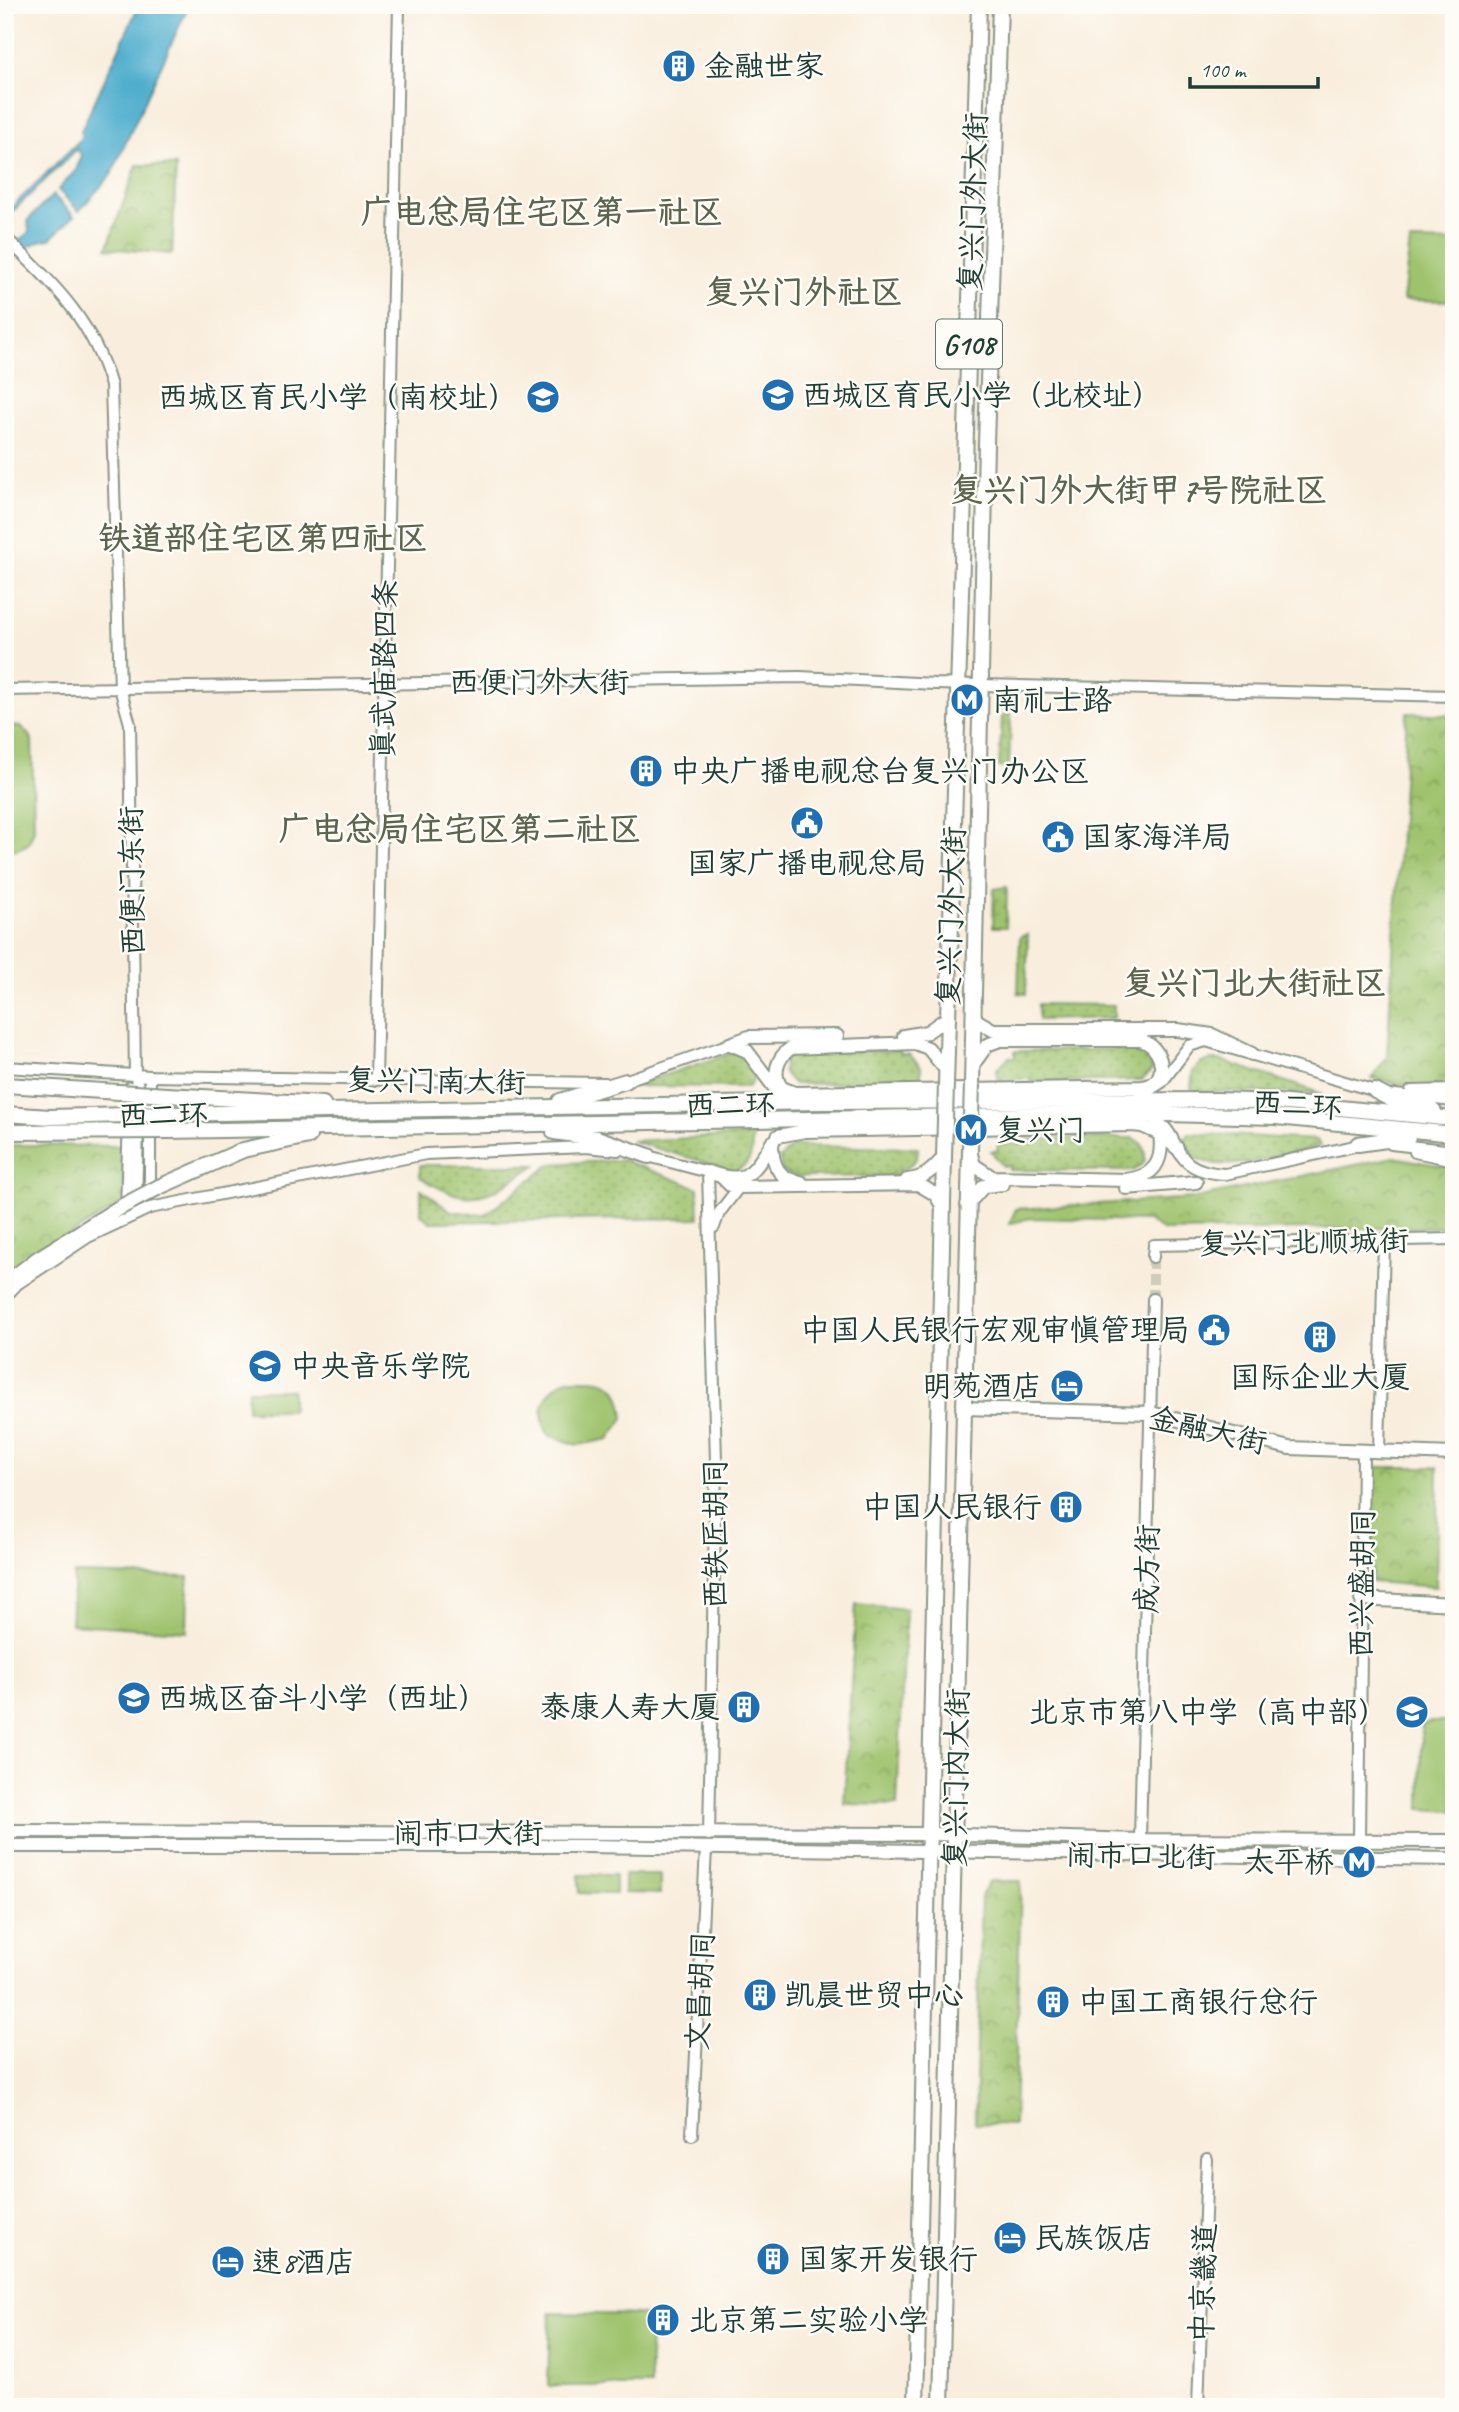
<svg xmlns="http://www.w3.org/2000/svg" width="1459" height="2412" font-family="Caveat,'LXGW WenKai TC',sans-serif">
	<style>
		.grass { fill: url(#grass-dots); stroke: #5f8050; stroke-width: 2 }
		.park { fill: url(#park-crowns); stroke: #5f8050; stroke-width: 2 }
		.garden { fill: #9fc36d; stroke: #5f8050; stroke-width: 2 }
		.water { fill: #50aece; stroke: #387681; stroke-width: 2 }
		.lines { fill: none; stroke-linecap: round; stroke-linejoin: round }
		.minor-tunnel { stroke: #cdcbbb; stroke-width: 10; stroke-dasharray: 10 5; stroke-linecap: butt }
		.minor-casing { stroke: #8c9688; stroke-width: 14 }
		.major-casing { stroke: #8c9688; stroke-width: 16 }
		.highway-casing { stroke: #8c9688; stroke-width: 18 }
		.minor { stroke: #fff; stroke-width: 10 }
		.major { stroke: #fff; stroke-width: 12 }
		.highway { stroke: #fff; stroke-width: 14 }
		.highway-bridge-casing { stroke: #8c9688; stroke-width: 18; stroke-linecap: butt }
		.highway-bridge { stroke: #fff; stroke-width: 14 }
		.labels { text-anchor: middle; stroke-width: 5; stroke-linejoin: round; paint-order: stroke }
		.shield { fill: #fdfcf7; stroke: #62766e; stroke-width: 2 }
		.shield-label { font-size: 28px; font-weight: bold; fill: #1f3d34 }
		.poi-label { font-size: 30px; fill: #1f3d34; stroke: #fdfcf7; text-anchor: start }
		.street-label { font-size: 30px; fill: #1f3d34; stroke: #fdfcf7 }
		.quarter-label { font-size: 33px; font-weight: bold; fill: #5d644e; stroke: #fdfcf7 }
	</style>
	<defs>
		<pattern id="grass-dots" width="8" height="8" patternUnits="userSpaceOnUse" patternTransform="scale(1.75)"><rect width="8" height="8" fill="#9fc36d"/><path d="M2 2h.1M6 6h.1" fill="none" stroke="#81a05a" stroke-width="1.8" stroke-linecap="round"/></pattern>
		<pattern id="park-crowns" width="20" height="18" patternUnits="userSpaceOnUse" patternTransform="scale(1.75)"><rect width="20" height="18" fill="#9fc36d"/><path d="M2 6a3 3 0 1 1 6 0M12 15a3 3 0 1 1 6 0" fill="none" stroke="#81a05a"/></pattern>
	</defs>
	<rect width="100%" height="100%" fill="#fdfcf7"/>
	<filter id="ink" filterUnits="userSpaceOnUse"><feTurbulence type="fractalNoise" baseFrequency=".0143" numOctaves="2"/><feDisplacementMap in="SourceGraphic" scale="14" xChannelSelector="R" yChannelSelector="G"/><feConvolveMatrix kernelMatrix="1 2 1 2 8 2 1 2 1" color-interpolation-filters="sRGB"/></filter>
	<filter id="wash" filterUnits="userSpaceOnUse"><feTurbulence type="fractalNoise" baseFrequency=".00686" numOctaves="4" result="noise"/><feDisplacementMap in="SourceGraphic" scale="28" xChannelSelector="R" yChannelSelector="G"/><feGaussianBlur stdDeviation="1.57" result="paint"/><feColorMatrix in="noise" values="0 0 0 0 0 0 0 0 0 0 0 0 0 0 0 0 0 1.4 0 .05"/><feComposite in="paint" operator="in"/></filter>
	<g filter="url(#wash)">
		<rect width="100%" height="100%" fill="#f9eedd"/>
		<g class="grass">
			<polygon points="1008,712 1011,716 1009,768 999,767 1002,717"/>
			<polygon points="1007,887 1006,927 993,927 994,889"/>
			<polygon points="1028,934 1026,994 1018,993 1020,937"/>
			<polygon points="1038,1004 1114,1005 1114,1018 1038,1020"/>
			<path d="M 1140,1049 C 1150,1052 1153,1060 1152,1070 L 1142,1080 L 1031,1082 L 1031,1079 L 997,1079 L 997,1069 L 1009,1057 L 1015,1057 L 1015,1051 Z"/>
			<polygon points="901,1050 901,1054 909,1054 921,1067 921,1078 885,1077 885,1083 794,1084 783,1072 785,1059 797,1052"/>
			<polygon points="732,1053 740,1053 752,1064 753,1081 748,1087 631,1086"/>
			<polygon points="1211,1060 1220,1060 1323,1094 1194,1091 1191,1088 1193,1071 1201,1063"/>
			<path d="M 1189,1133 L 1317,1140 L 1320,1146 C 1286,1153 1201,1185 1183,1143 Z"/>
			<path d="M 752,1135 C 752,1152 753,1163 735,1171 L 631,1141 Z"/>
			<path d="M 1133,1138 C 1144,1143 1147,1151 1144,1163 L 1133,1171 L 1009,1170 L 1009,1166 L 1003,1166 L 991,1151 L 997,1151 L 998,1144 L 1026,1144 L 1027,1139 Z"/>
			<polygon points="793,1146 918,1148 917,1158 905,1170 899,1170 899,1176 793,1177 782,1171 780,1158"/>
			<polygon points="623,1160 698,1188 699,1218 430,1222 421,1214 421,1189 451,1211 485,1215 551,1164"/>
			<path d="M 420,1165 L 536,1165 C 487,1196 474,1211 420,1177 Z"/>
		</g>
		<g class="park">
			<polygon points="137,165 176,166 172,254 107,248"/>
			<polygon points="1407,713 1454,715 1454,1087 1410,1086 1372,1078 1387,1057"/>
			<polygon points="5,1145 124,1146 122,1204 5,1273"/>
			<polygon points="1394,1157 1454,1168 1454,1227 1164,1231 1147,1221 1030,1218 1009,1224 1016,1209 1196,1198"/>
			<polygon points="1374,1467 1438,1467 1436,1587 1372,1582"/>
			<polygon points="856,1604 906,1609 897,1805 844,1804"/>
			<polygon points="990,1881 1021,1881 1014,2125 975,2123 981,1896"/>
		</g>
		<g class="garden">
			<polygon points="1410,241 1454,242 1454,301 1403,300"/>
			<polygon points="5,724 22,727 32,739 34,830 28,844 16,850 5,845"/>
			<path d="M 566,1379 C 603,1379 620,1375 624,1418 L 609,1439 L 578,1445 L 548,1435 C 537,1410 542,1393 566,1379 Z"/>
			<polygon points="248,1390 292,1390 292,1410 247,1410"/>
			<polygon points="74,1574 188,1577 187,1631 71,1624"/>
			<polygon points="1431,1722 1454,1722 1454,1811 1421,1809 1422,1724"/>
			<polygon points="579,1875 615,1875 615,1894 579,1893"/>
			<polygon points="624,1875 660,1875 660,1894 624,1893"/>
			<polygon points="550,2313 649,2315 650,2386 548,2386"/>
		</g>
		<g class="water">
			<polygon points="139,5 189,5 111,175 79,211 58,190 76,170 82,156 77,149 5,219 5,214 81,139 81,131"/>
			<path d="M 53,195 L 74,216 L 50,239 C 33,240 11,257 5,274 L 5,253 L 29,232 L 28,220 Z"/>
		</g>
	</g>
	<g filter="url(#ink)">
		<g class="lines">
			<polyline class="minor-tunnel" points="1153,1299 1153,1257"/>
			<defs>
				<g id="minor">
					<path d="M 5,237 C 54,285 92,319 111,386 L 120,688 L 130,724 L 135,1075 L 139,1089 L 136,1203"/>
					<polyline points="5,690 800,677 935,684 1454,696"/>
					<polyline points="5,1067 150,1076 605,1083"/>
					<polyline points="150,1076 150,1195"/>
					<polyline points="376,1080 399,5"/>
					<polyline points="621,1082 730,1044"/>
					<polyline points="1411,1091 1454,1090"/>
					<polyline points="1395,1095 1454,1101"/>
					<polyline points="1137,1098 1162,1082 1189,1046 1206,1041 1379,1092"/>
					<path d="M 1144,1116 C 1190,1128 1159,1170 1225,1174 L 1364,1144"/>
					<polyline points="1391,1144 1454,1151"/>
					<polyline points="1415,1152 1454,1160"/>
					<polyline points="644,1155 708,1172 716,1461 709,1835"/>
					<polyline points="126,1208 130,1087"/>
					<polyline points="714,1227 719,1213 739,1187"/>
					<polyline points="1153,1257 1154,1245 1454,1239"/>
					<polyline points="5,1297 17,1284 88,1237 150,1208 426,1154 585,1147 618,1150"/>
					<polyline points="1379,1452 1384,1239"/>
					<polyline points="1140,1840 1153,1299"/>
					<polyline points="1359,1841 1363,1452"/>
					<polyline points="692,2135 706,1848"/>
					<polyline points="1198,2407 1207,2159"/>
				</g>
				<g id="major">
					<polyline points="973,1010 976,1020 993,1030 1178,1030 1212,1035 1252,1054"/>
					<polyline points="904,1036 927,1032 947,1018"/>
					<polyline points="730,1044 749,1037 837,1036"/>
					<polyline points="730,1044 747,1051 780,1095"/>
					<path d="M 946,1070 L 928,1048 L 915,1043 L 791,1048 C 778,1057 771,1074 782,1088 L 795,1093 L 1142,1087 C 1171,1084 1164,1046 1140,1040 L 1000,1040 L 987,1045 L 972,1066"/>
					<polyline points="1160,1134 1177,1148"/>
					<path d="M 778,1136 L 805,1131 L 1132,1125 L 1142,1126 L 1160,1134 C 1164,1162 1154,1177 1126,1180 L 992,1177 L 974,1165 L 971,1154"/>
					<path d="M 772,1143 C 772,1164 778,1180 801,1182"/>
					<path d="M 708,1172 C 749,1186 751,1174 773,1142"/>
					<polyline points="722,1177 730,1185 739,1187 918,1184 935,1194 943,1207"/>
					<path d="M 907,1180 C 924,1179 933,1170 944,1157"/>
					<polyline points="1126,1188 1196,1182"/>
					<polyline points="967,1205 984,1186 1003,1184"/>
					<polyline points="962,1408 1151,1413 1289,1448 1454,1454"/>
					<polyline points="1361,1599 1454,1604"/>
					<polyline points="5,1831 931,1834 1140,1840 1454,1841"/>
					<polyline points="5,1846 585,1846 1454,1859"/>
				</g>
				<g id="highway">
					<polyline points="946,1084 979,5"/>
					<polyline points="972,1084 986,444 1000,5"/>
					<polyline points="5,1085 119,1092"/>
					<polyline points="1375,1091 1396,1102 1428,1107 1434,1112"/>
					<polyline points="167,1095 323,1104"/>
					<polyline points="560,1101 626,1081"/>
					<polyline points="167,1114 822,1102 1218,1100 1277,1102 1454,1119"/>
					<polyline points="168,1131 1131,1113 1276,1117 1454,1134"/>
					<polyline points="554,1132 597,1138 649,1156"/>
					<polyline points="1358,1144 1408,1137"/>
					<polyline points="159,1187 243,1150 309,1136"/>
					<polyline points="5,1284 36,1260 119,1208"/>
					<polyline points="916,2407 944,1157"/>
					<polyline points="941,2407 970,1150"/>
				</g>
			</defs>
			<use href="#minor" class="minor-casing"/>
			<use href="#major" class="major-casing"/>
			<use href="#highway" class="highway-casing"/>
			<use href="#minor" class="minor"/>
			<use href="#major" class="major"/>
			<use href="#highway" class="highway"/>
			<defs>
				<g id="highway-bridge">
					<polyline points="119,1092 167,1095"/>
					<polyline points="5,1114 50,1117 167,1114"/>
					<polyline points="5,1132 168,1131"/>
					<polyline points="970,1150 972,1084"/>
					<polyline points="944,1157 946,1084"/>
					<polyline points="119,1208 159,1187"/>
				</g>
			</defs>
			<use href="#highway-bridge" class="highway-bridge-casing"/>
			<use href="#highway-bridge" class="highway-bridge"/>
		</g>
	</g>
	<defs>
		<symbol id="building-disc" viewBox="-11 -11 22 22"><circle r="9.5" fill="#1f6fb2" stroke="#fdfcf7"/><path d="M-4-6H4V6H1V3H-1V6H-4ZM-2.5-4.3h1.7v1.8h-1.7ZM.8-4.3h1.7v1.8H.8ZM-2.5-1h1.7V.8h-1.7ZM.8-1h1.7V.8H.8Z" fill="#fff"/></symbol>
		<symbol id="school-disc" viewBox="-11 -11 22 22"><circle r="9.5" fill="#1f6fb2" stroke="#fdfcf7"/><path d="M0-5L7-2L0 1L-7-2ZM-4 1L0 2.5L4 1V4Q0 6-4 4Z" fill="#fff"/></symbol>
		<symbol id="metro-disc" viewBox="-11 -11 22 22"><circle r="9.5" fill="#1f6fb2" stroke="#fdfcf7"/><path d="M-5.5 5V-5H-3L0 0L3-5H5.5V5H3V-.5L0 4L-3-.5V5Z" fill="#fff"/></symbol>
		<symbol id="civic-disc" viewBox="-11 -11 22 22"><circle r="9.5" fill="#1f6fb2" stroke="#fdfcf7"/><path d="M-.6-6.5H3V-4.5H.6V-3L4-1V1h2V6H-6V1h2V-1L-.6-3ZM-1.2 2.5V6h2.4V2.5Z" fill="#fff"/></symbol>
		<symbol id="university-disc" viewBox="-11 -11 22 22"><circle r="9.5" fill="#1f6fb2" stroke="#fdfcf7"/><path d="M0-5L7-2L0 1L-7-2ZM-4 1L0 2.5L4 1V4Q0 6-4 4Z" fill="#fff"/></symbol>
		<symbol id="hotel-disc" viewBox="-11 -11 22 22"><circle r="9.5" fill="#1f6fb2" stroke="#fdfcf7"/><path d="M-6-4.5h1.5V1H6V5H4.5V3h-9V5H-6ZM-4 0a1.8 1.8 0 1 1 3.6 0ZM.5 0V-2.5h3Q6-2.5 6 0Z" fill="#fff"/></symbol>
	</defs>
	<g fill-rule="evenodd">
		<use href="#building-disc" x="660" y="47" width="38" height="38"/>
		<use href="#school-disc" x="759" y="376" width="38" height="38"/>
		<use href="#school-disc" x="524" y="378" width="38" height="38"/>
		<use href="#metro-disc" x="948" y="681" width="38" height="38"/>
		<use href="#building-disc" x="627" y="752" width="38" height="38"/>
		<use href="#civic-disc" x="788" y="804" width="38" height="38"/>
		<use href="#civic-disc" x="1039" y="818" width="38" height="38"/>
		<use href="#metro-disc" x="952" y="1111" width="38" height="38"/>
		<use href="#civic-disc" x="1195" y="1311" width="38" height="38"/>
		<use href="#building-disc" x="1301" y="1318" width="38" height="38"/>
		<use href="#university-disc" x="246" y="1347" width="38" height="38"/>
		<use href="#hotel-disc" x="1048" y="1367" width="38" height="38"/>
		<use href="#building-disc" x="1047" y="1488" width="38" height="38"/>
		<use href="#school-disc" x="115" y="1679" width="38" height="38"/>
		<use href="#building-disc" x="725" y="1688" width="38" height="38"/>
		<use href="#school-disc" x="1393" y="1693" width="38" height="38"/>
		<use href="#metro-disc" x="1340" y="1843" width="38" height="38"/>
		<use href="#building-disc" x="741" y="1976" width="38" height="38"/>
		<use href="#building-disc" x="1034" y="1983" width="38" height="38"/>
		<use href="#hotel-disc" x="991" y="2219" width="38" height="38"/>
		<use href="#building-disc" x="754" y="2240" width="38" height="38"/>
		<use href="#hotel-disc" x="209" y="2243" width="38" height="38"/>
		<use href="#building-disc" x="644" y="2301" width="38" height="38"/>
	</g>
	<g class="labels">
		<rect class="shield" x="936" y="319.5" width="66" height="49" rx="5"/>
		<g class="shield-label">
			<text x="969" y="354">G108</text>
		</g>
		<g class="poi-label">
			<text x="704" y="76">金融世家</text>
			<text x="802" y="405">西城区育民小学（北校址）</text>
			<text x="518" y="407" text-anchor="end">西城区育民小学（南校址）</text>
			<text x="992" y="710">南礼士路</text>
			<text x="670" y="781">中央广播电视总台复兴门办公区</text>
			<text x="1082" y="847">国家海洋局</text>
			<text x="807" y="873" text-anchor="middle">国家广播电视总局</text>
			<text x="996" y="1140">复兴门</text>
			<text x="1190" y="1340" text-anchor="end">中国人民银行宏观审慎管理局</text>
			<text x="290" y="1376">中央音乐学院</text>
			<text x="1320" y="1387" text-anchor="middle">国际企业大厦</text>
			<text x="1042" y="1396" text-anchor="end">明苑酒店</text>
			<text x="1042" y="1517" text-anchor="end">中国人民银行</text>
			<text x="158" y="1708">西城区奋斗小学（西址）</text>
			<text x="720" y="1717" text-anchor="end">泰康人寿大厦</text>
			<text x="1388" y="1722" text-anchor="end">北京市第八中学（高中部）</text>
			<text x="1334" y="1872" text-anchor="end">太平桥</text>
			<text x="784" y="2005">凯晨世贸中心</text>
			<text x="1078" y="2012">中国工商银行总行</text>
			<text x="1034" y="2248">民族饭店</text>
			<text x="798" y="2269">国家开发银行</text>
			<text x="252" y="2272">速8酒店</text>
			<text x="688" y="2330">北京第二实验小学</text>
		</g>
		<g class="street-label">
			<text transform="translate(973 202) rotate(-88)" y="10">复兴门外大街</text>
			<text transform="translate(384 669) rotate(-89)" y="10">真武庙路四条</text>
			<text x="539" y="692">西便门外大街</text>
			<text transform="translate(132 881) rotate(-91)" y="10">西便门东街</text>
			<text transform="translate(951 916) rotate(-88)" y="10">复兴门外大街</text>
			<text transform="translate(436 1081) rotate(1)" y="10">复兴门南大街</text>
			<text transform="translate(730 1105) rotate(-1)" y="10">西二环</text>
			<text transform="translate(1297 1105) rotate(4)" y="10">西二环</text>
			<text transform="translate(163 1115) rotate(-1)" y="10">西二环</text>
			<text transform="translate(1304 1242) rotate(-1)" y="10">复兴门北顺城街</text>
			<text transform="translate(1208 1430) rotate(13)" y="10">金融大街</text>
			<text transform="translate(715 1534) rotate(-90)" y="10">西铁匠胡同</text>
			<text transform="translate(1147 1569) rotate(-89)" y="10">成方街</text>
			<text transform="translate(1362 1583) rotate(-89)" y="10">西兴盛胡同</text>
			<text transform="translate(956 1778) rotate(-89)" y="10">复兴门内大街</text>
			<text x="468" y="1843">闹市口大街</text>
			<text transform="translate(1141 1856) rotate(1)" y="10">闹市口北街</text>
			<text transform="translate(700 1991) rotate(-87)" y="10">文昌胡同</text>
			<text transform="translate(1203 2283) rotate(-88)" y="10">中京畿道</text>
		</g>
		<g class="quarter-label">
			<text x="542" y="223">广电总局住宅区第一社区</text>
			<text x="804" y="303">复兴门外社区</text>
			<text x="1139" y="501">复兴门外大街甲7号院社区</text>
			<text x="263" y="549">铁道部住宅区第四社区</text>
			<text x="460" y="840">广电总局住宅区第二社区</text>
			<text x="1255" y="994">复兴门北大街社区</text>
		</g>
	</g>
	<rect width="1459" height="2412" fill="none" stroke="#fdfcf7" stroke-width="28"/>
	<path d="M1190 77v10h128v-10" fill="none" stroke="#1f3d34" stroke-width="3.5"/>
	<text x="1200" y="77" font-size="21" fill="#1f3d34" stroke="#fdfcf7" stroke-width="5" paint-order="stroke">100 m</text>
</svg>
